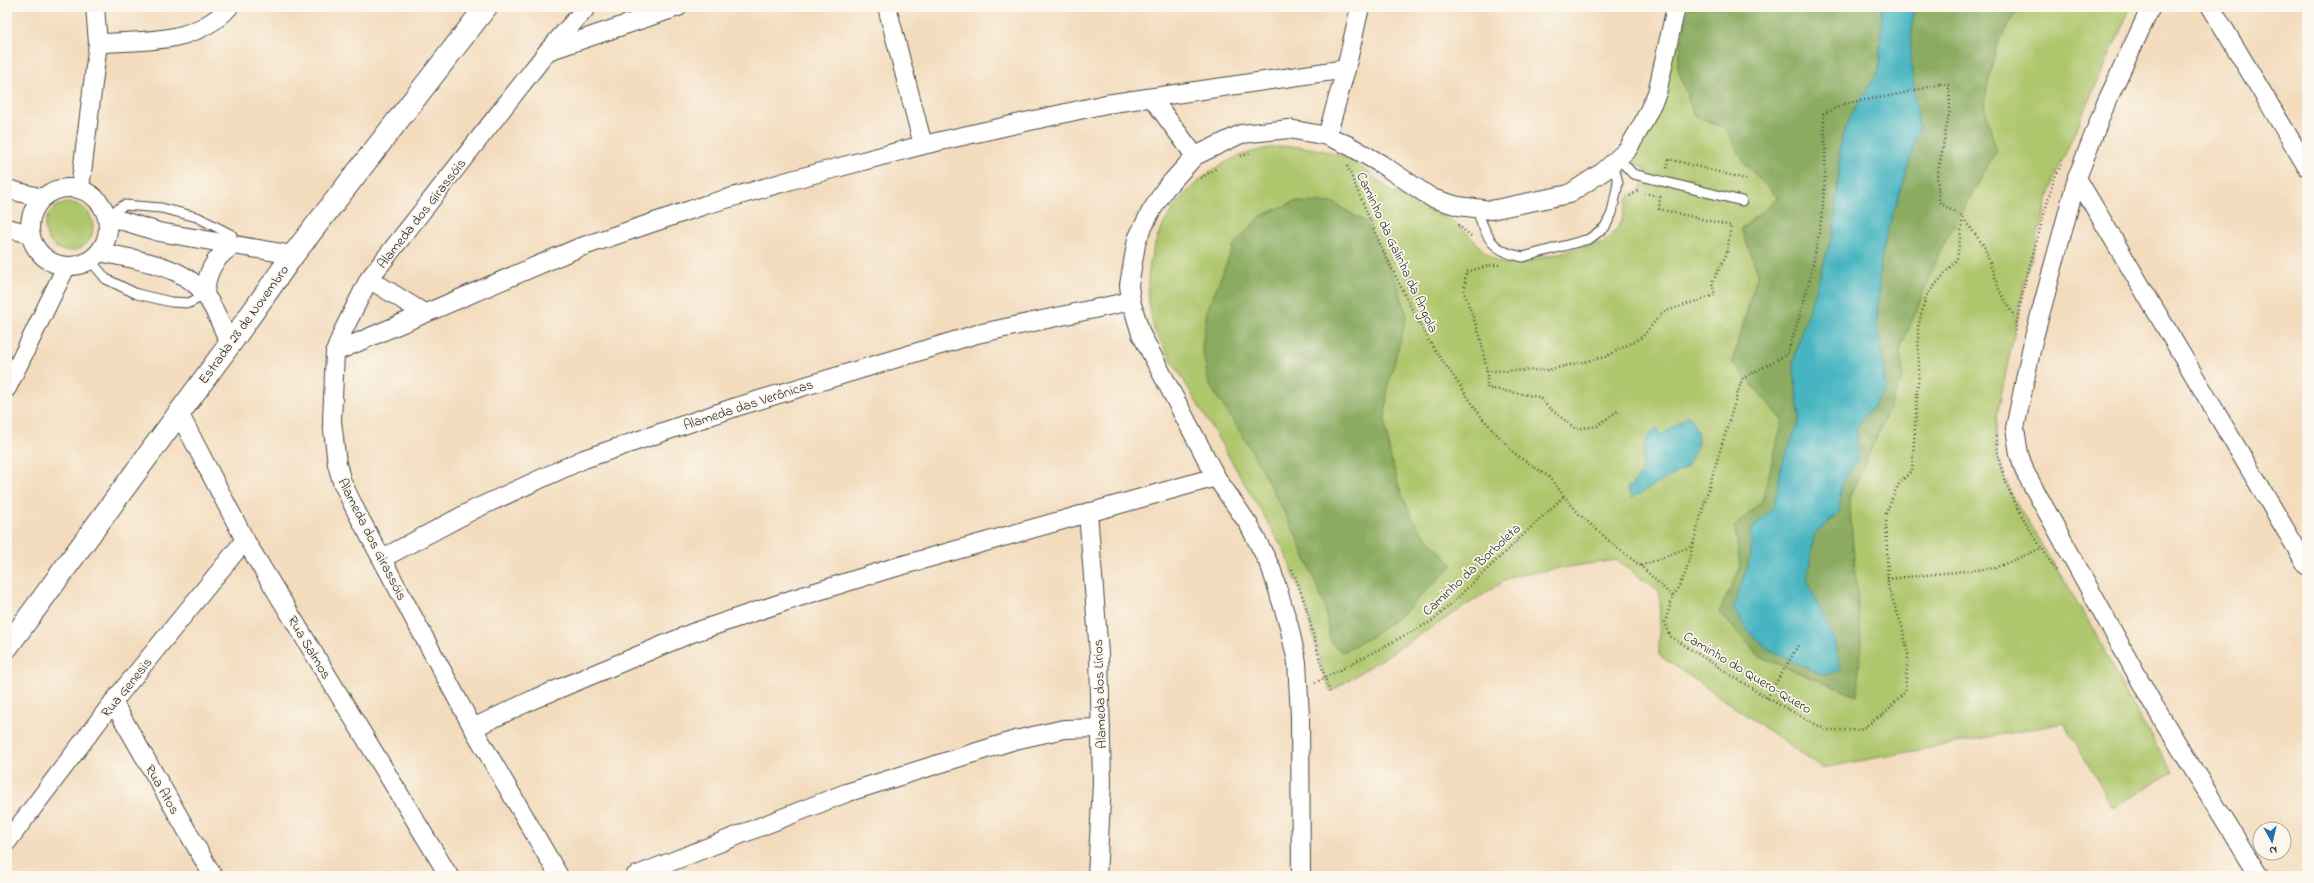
<svg xmlns="http://www.w3.org/2000/svg" width="2314" height="883" font-family="'Indie Flower',sans-serif">
	<style>
		.green { fill: #aec66c; stroke: #6c784c }
		.forest { fill: #8aab60; stroke: #5a6b46 }
		.water { fill: #47b5c1; stroke: #397076 }
		.lines { fill: none; stroke-linecap: round; stroke-linejoin: round }
		.service-casing { stroke: #494641; stroke-width: 11 }
		.minor-casing { stroke: #494641; stroke-width: 20 }
		.tertiary-casing { stroke: #494641; stroke-width: 24 }
		.path { stroke: #494641; stroke-width: 2.5; stroke-dasharray: 1 3; stroke-linecap: butt }
		.service { stroke: #fff; stroke-width: 9 }
		.minor { stroke: #fff; stroke-width: 18 }
		.tertiary { stroke: #fff; stroke-width: 22 }
		.labels { text-anchor: middle; stroke-width: 3.5; stroke-linejoin: round; paint-order: stroke }
		.street-label { font-size: 14px; fill: #2b2b2b; stroke: #fbf7ec }
	</style>
	<rect width="100%" height="100%" fill="#fbf7ec"/>
	<filter id="ink" filterUnits="userSpaceOnUse"><feTurbulence type="fractalNoise" baseFrequency=".025" numOctaves="2"/><feDisplacementMap in="SourceGraphic" scale="8" xChannelSelector="R" yChannelSelector="G"/><feConvolveMatrix kernelMatrix="1 2 1 2 8 2 1 2 1" color-interpolation-filters="sRGB"/></filter>
	<filter id="wash" filterUnits="userSpaceOnUse"><feTurbulence type="fractalNoise" baseFrequency=".012" numOctaves="4" result="noise"/><feDisplacementMap in="SourceGraphic" scale="16" xChannelSelector="R" yChannelSelector="G"/><feGaussianBlur stdDeviation="0.9" result="paint"/><feColorMatrix in="noise" values="0 0 0 0 0 0 0 0 0 0 0 0 0 0 0 0 0 1.4 0 .05"/><feComposite in="paint" operator="in"/></filter>
	<g filter="url(#wash)">
		<rect width="100%" height="100%" fill="#f3dcbd"/>
		<g class="green">
			<path d="M 1685,7 L 2131,7 L 2054,179 L 2025,282 L 1996,420 L 1997,455 L 2011,495 L 2095,631 L 2128,699 L 2173,772 L 2113,807 L 2064,723 L 1822,768 L 1659,655 L 1660,592 L 1616,560 L 1514,575 L 1330,692 L 1321,666 L 1306,607 L 1284,550 L 1155,332 C 1150,314 1147,296 1148,278 C 1154,195 1238,130 1320,150 C 1332,153 1345,156 1355,163 C 1371,174 1385,188 1403,198 C 1420,208 1439,213 1455,223 C 1476,237 1487,264 1511,265 L 1603,242 L 1611,236 L 1621,223 L 1629,196 L 1640,191 L 1646,169 L 1635,164 L 1632,158 Z"/>
			<circle cx="69" cy="227" r="24"/>
		</g>
		<g class="forest">
			<polygon points="1689,7 2019,7 1996,47 1984,103 1996,151 1941,249 1900,350 1903,378 1849,498 1861,641 1857,696 1760,657 1719,612 1740,568 1735,526 1762,501 1783,420 1732,362 1758,273 1741,229 1778,198 1746,165 1726,129 1694,115 1677,66"/>
			<polygon points="1294,202 1334,203 1366,222 1397,283 1407,316 1388,385 1385,420 1390,456 1401,493 1417,526 1453,565 1401,615 1370,637 1342,652 1330,641 1325,607 1298,539 1248,444 1209,384 1202,348 1207,311 1234,245 1261,216"/>
		</g>
		<g class="water">
			<polygon points="1882,7 1914,7 1910,55 1919,128 1910,163 1887,232 1880,266 1877,321 1886,390 1856,428 1859,458 1842,483 1839,513 1814,535 1807,580 1834,639 1840,670 1825,675 1797,664 1766,647 1748,631 1733,609 1751,556 1751,530 1774,506 1782,464 1800,419 1793,364 1801,333 1834,232 1841,140 1849,118 1879,71"/>
			<path d="M 1688,415 L 1697,430 L 1698,444 L 1687,467 L 1632,498 L 1627,488 C 1657,469 1629,449 1657,428 L 1662,435 Z"/>
		</g>
	</g>
	<g filter="url(#ink)">
		<g class="lines">
			<defs>
				<g id="service">
					<polyline points="1618,158 1633,174 1742,201"/>
					<path d="M 1476,208 C 1487,237 1490,251 1523,257 L 1589,239 L 1605,227 L 1612,213 L 1618,183 L 1613,162"/>
					<polyline points="107,216 124,205 161,208 197,217 232,235 232,246"/>
					<polyline points="91,261 106,279 137,294 171,302 189,303 205,295"/>
				</g>
				<g id="minor">
					<polyline points="887,7 923,145"/>
					<polyline points="2151,7 2106,103 2077,178 2033,341 2015,428 2019,454 2025,472 2153,704 2259,876"/>
					<polyline points="2211,7 2307,167"/>
					<path d="M 98,43 C 143,41 197,44 229,7"/>
					<polyline points="548,51 678,7"/>
					<polyline points="1152,98 1195,156"/>
					<polyline points="1327,136 1346,69 1360,7"/>
					<polyline points="2077,178 2307,566"/>
					<circle cx="69" cy="227" r="39"/>
					<polyline points="7,189 42,198"/>
					<polyline points="80,189 98,43 95,7"/>
					<polyline points="107,216 159,232 293,255"/>
					<polyline points="7,228 30,234"/>
					<path d="M 100,252 C 135,260 183,264 205,295 C 216,309 222,328 230,344"/>
					<polyline points="369,279 424,313"/>
					<path d="M 205,295 C 206,273 214,258 232,246"/>
					<polyline points="335,352 578,248 705,205 795,179 923,145 1106,104 1346,69"/>
					<polyline points="7,388 66,267"/>
					<polyline points="179,413 245,540 449,876"/>
					<polyline points="1088,512 1099,654 1102,783 1097,876"/>
					<polyline points="383,558 475,509 584,459 736,407 977,334 1131,301"/>
					<polyline points="113,702 213,876"/>
					<polyline points="473,728 532,700 692,633 796,598 889,569 1216,477"/>
					<polyline points="7,842 113,702 245,540"/>
					<polyline points="559,876 473,728 357,513 342,482 337,464 332,421 335,352 343,331 369,279 547,52 587,7"/>
					<polyline points="635,876 846,793 1015,740 1064,729 1101,728"/>
					<polyline points="1301,876 1300,716 1297,662 1289,626 1271,568 1249,525 1216,477 1141,334 1131,301 1129,285 1137,239 1150,213 1165,189 1195,156 1241,134 1289,129 1327,136 1348,145 1381,164 1432,198 1458,206 1491,210 1569,194 1604,171 1628,149 1643,123 1657,93 1676,7"/>
				</g>
				<polyline id="tertiary" points="7,647 230,344 293,255 486,7"/>
			</defs>
			<use href="#service" class="service-casing"/>
			<use href="#minor" class="minor-casing"/>
			<use href="#tertiary" class="tertiary-casing"/>
			<g class="path">
				<path d="M 1940,84 L 1949,85 L 1950,109 L 1937,178 L 1939,200 L 1943,205 L 1963,217 L 1957,259 L 1926,296 L 1918,327 L 1919,369 L 1912,470 L 1898,485 L 1886,513 L 1888,587 L 1902,626 L 1908,654 L 1905,692 L 1885,713 L 1860,730 L 1826,730 L 1767,698 L 1670,636 L 1665,622 L 1673,597 L 1685,574 L 1708,490 L 1742,379 L 1787,354 C 1814,278 1832,195 1823,114 L 1847,103 L 1895,95 Z"/>
				<polyline points="1241,156 1252,153"/>
				<polyline points="1347,166 1382,248 1414,314 1429,341 1483,419 1516,455 1548,476 1579,514 1615,546 1641,566 1673,597"/>
				<polyline points="1667,168 1669,159 1749,180"/>
				<polyline points="1201,178 1217,168"/>
				<polyline points="1630,196 1640,190"/>
				<polyline points="1963,218 1984,246 2000,292 2016,319"/>
				<polyline points="1458,225 1471,236"/>
				<polyline points="1499,265 1491,265 1466,272 1464,292 1480,336 1487,371 1548,370 1605,357 1642,337 1663,312 1715,295 1712,283 1727,253 1731,226 1659,209 1660,197 1645,193"/>
				<polyline points="2015,331 2025,282 2054,179 2061,165"/>
				<polyline points="1487,371 1487,388 1539,397 1548,407 1576,429 1597,426 1619,410"/>
				<path d="M 1996,436 C 1998,486 2031,531 2057,572"/>
				<polyline points="1641,566 1692,546"/>
				<path d="M 1292,569 C 1310,609 1315,652 1330,692"/>
				<polyline points="1887,579 1995,568 2042,548"/>
				<polyline points="1315,683 1434,620 1564,496"/>
				<polyline points="1767,698 1799,644"/>
			</g>
			<use href="#service" class="service"/>
			<use href="#minor" class="minor"/>
			<use href="#tertiary" class="tertiary"/>
		</g>
	</g>
	<g class="labels">
		<g class="street-label">
			<text transform="translate(421 213) rotate(-52)" y="5">Alameda dos Girassóis</text>
			<text transform="translate(1398 252) rotate(65)" y="5">Caminho da Galinha da Angola</text>
			<text transform="translate(243 324) rotate(-54)" y="5">Estrada 28 de Novembro</text>
			<text transform="translate(748 404) rotate(-18)" y="5">Alameda das Verônicas</text>
			<text transform="translate(373 539) rotate(63)" y="5">Alameda dos Girassóis</text>
			<text transform="translate(1471 569) rotate(-43)" y="5">Caminho da Borboleta</text>
			<text transform="translate(310 647) rotate(59)" y="5">Rua Salmos</text>
			<text transform="translate(1748 672) rotate(31)" y="5">Caminho do Quero-Quero</text>
			<text transform="translate(126 687) rotate(-51)" y="5">Rua Genesis</text>
			<text transform="translate(1099 694) rotate(-92)" y="5">Alameda dos Lírios</text>
			<text transform="translate(163 789) rotate(60)" y="5">Rua Atos</text>
		</g>
	</g>
	<rect width="2314" height="883" fill="none" stroke="#fbf7ec" stroke-width="24"/>
	<g transform="translate(2272 841) rotate(172)"><circle r="19" fill="#fbf7ec" stroke="#a8a59f"/>
	<path d="M0-3L7 15L0 10L-7 15Z" fill="#1f6fb2"/>
	<text y="-6" font-size="11" font-weight="bold" text-anchor="middle" fill="#2b2b2b">N</text>
	</g>
</svg>
